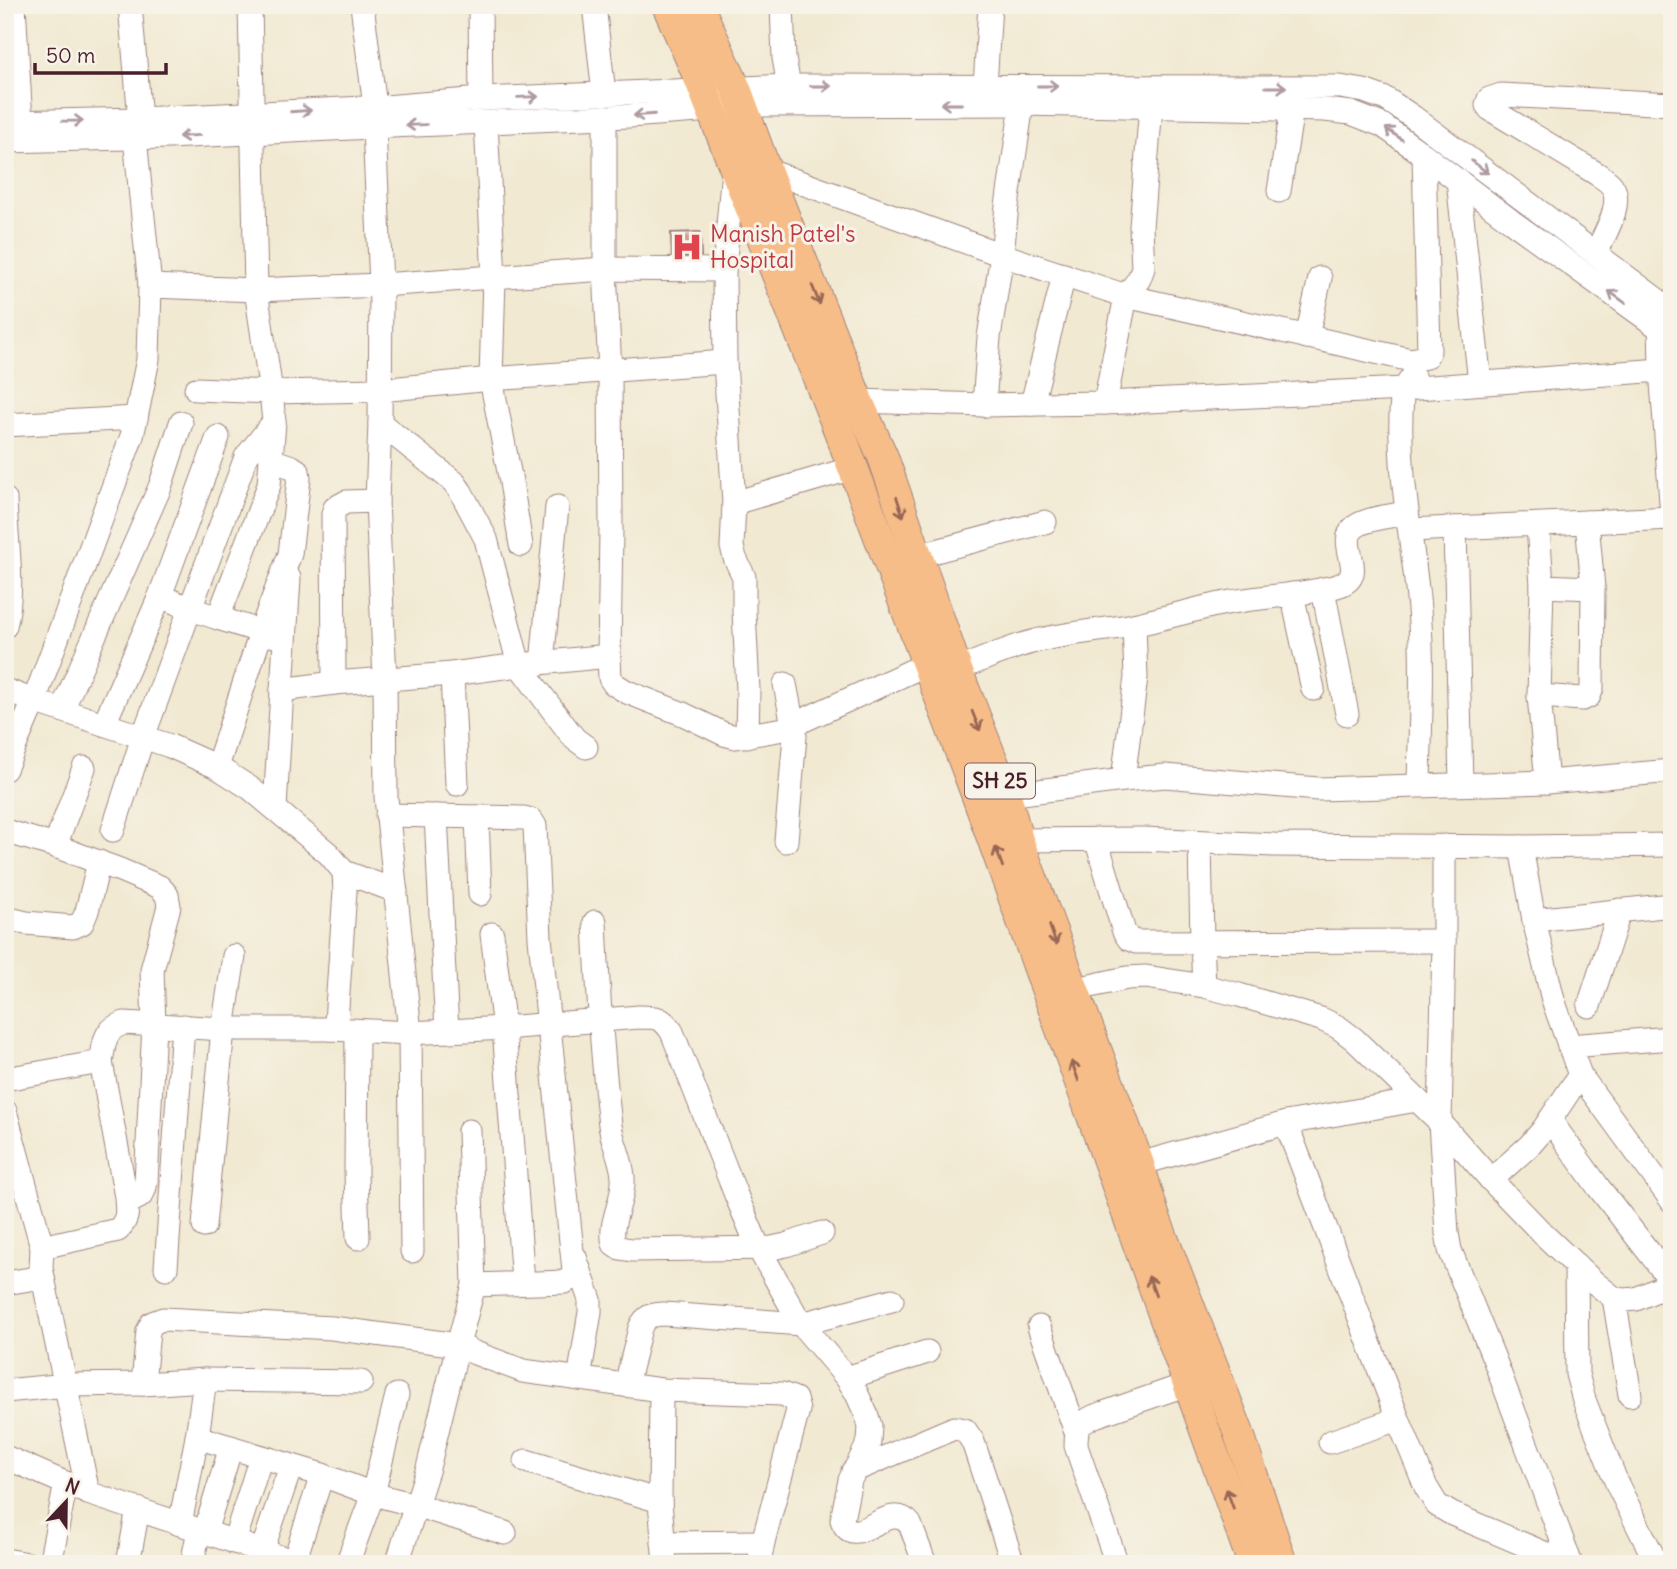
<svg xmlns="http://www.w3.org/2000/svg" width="1677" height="1569" font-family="Delius,sans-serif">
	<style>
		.building { fill: url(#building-back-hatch) }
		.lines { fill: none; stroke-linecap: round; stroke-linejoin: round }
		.minor-casing { stroke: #9e847e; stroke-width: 25 }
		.major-casing { stroke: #9e847e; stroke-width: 32 }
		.minor { stroke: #fff; stroke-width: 23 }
		.major { stroke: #f7bd88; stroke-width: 30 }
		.oneway { stroke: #ae9aa0 }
		.oneway2 { stroke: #986655 }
		.labels { text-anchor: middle; stroke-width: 6; stroke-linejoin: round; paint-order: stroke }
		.shield { fill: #f7f3e8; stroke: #7e5f64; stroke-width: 2 }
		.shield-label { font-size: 21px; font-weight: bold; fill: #4a1f2b }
		.health-label { font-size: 23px; fill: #be3a42; stroke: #f7f3e8; text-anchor: start }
	</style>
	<defs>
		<pattern id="building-back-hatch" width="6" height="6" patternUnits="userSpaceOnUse" patternTransform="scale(1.75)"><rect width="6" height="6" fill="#dea898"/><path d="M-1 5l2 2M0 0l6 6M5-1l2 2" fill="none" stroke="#b6887c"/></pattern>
	</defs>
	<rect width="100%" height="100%" fill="#f7f3e8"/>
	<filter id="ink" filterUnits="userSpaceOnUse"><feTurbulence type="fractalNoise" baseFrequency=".0143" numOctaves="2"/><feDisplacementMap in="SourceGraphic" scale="14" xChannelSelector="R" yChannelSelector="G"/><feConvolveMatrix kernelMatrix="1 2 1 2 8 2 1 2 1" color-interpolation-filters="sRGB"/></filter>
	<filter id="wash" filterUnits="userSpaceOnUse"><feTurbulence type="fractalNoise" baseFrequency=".00686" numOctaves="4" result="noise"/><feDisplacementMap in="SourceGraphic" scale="28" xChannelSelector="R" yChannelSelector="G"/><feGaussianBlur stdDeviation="1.57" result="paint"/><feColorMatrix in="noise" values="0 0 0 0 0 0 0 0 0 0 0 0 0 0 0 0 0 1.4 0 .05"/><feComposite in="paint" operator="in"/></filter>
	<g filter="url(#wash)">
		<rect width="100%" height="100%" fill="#f1e9d2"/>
		<g id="blocks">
			<polygon class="building" points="700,232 701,256 672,256 671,233"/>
		</g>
	</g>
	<g filter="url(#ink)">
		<use href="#blocks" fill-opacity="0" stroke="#9e847e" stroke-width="2"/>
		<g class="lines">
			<defs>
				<g id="minor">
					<polyline points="14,5 21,122"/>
					<polyline points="250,5 256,290 271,392 380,390 491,379 725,362"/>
					<polyline points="480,5 481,99"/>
					<polyline points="594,5 604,94"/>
					<polyline points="782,5 784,58 789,86"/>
					<polyline points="985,86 990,5"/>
					<polyline points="605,117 605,269 610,371 611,530 609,656 610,678 614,684 627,692 683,714 724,734 736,737 784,729 927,664"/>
					<polyline points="5,122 140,119 385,107 481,99 789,86 1340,87 1364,91 1386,99 1413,117 1672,311"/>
					<polyline points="486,122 494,278 491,379 511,482 521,545"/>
					<polyline points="5,141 168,137 391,126 629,116 712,110 743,105 1022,104 1325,110 1351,113 1382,125 1424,155 1511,221 1672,337"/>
					<polyline points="733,169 724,270 725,362 734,503 732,547 735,558 744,577 744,612 748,690 747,736"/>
					<polyline points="766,170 1002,255 1126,296 1411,360 1426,357 1429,351 1424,155"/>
					<polyline points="1458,180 1480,383"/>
					<polyline points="1279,191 1292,109"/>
					<path d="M 1596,253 C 1604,235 1624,204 1612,186 C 1608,180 1600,176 1594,172 L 1490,109 L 1487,105 L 1489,99 L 1501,95 L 1672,104"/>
					<polyline points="150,286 256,290 381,285 605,269 724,270"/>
					<polyline points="1660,319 1661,370 1672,515"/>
					<polyline points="1307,337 1320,278"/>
					<path d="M 1413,376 L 1404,389 L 1402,397 C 1396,469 1413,538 1419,609 C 1424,667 1420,727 1419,785"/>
					<polyline points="858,401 984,405 1105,403 1404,389 1661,370"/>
					<polyline points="1105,403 1126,296 1139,279 1143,268 1141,227 1151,106"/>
					<polyline points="1032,404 1064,275"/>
					<polyline points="984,405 989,337 1002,255 1007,206 1022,104"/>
					<polyline points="380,423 454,482 461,492 486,539 519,665 567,729 575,739 586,747"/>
					<polyline points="5,425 136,418"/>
					<path d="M 5,499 C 6,539 15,588 5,626"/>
					<polyline points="734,503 853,468"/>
					<polyline points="1538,525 1542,586"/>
					<polyline points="1455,528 1461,784"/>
					<polyline points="1410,530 1672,518"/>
					<polyline points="917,556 1045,522"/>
					<polyline points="1323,589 1347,714"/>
					<polyline points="1292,594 1313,689"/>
					<polyline points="160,596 191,609 218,618 269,485 274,422 271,392 196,389"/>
					<polyline points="218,618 275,636"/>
					<polyline points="542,663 557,507"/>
					<polyline points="452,674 457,784"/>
					<path d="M 942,676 C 972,664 1002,650 1032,642 C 1065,633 1099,631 1133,625 C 1162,619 1191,610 1221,604 C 1259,596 1300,596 1337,586 C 1372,576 1334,543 1355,527 C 1366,518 1392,516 1406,513"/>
					<polyline points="334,683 333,514 335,508 346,502 377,501"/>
					<polyline points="785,684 795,736 786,841"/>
					<path d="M 5,690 L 34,701 L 170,746 L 217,767 L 250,788 L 329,854 L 344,872 L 345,891 L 336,1022 L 331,1029 L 223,1029 L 124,1023 C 103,1030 105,1042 101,1062 L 5,1079"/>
					<polyline points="282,690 289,578"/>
					<polyline points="1539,696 1583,699 1589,696 1592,688 1593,588 1587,522"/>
					<polyline points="62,710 160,487 181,423"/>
					<polyline points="104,724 160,596 218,437"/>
					<polyline points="217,767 266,617 290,554 299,478 298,471 292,467 271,460"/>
					<polyline points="5,769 34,701 132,436 136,418 148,359 150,286 135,138 140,119 130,5"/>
					<polyline points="1123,780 1136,677 1134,625"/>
					<polyline points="1547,782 1539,696 1542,586 1593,588"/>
					<polyline points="991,797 1123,780 1165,776 1318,789 1547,782 1672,771"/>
					<polyline points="275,808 282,690 334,683 452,674 519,665 609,656"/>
					<polyline points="387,815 524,818 531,820 535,826 540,938 574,1271 571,1278 565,1282 474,1285"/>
					<polyline points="436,816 447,1031"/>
					<polyline points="477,817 480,894"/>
					<polyline points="113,830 143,737 246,457 274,422"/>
					<polyline points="5,831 55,846 84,768"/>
					<polyline points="1096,839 1124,932 1129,939 1136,942 1444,941"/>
					<polyline points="1018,840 1143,839 1274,845 1521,847 1672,845"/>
					<polyline points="1200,842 1202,941 1204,986"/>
					<path d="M 55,846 L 120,870 L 160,887 L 167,895 L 169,906 L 152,970 L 154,1025 L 146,1182 C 144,1195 140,1200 127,1200"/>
					<polyline points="1444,846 1444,941 1440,1122 1447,1233 1450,1250 1495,1361 1571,1564"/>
					<polyline points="1521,847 1534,920 1553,1000 1580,1075 1672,1201"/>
					<polyline points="344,872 396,891"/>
					<polyline points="5,918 26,923 73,927 82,923 87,911 99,862"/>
					<polyline points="1534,920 1672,905"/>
					<path d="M 595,922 C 598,990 602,1057 610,1125 C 612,1142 622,1159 623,1177 C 625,1200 608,1222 614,1244 L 620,1248 L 632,1250 L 772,1248 L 786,1245 L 822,1233"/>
					<polyline points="492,934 504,1028 523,1282"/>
					<polyline points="1058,993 1127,978 1146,977 1165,980 1204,986 1239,995 1321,1019 1338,1027 1354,1039 1440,1122 1491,1180 1544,1235 1595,1283 1614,1298 1625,1300 1636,1299 1672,1283"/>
					<polyline points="1589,1006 1620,910"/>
					<polyline points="331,1029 410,1033 386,797 385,679 377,501 380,423 381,285 374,127 375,107 362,5"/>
					<polyline points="357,1031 356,1172 358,1238"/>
					<polyline points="1569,1046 1672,1038"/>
					<polyline points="5,1111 42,1247 41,1268 88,1493"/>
					<polyline points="1550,1120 1599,1188 1672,1282"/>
					<polyline points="1286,1123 1398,1419 1426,1487 1437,1505 1452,1514 1570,1564"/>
					<polyline points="469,1131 474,1285 458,1345 475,1353 523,1371 661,1390 782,1394 795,1399 798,1410 763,1542 759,1564"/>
					<polyline points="1139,1164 1286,1123 1417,1100"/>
					<polyline points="1491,1180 1530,1145 1543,1130 1580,1075"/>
					<polyline points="204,1226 223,1029 234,956"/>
					<path d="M 42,1247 L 118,1230 C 129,1218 127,1212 126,1197 L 101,1062"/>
					<path d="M 412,1251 L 410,1033 L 504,1028 L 639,1017 C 657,1017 662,1017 672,1032 L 736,1195 L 759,1249 L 801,1324 L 847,1378 L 856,1392 L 867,1416 L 870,1426 L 869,1442 L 850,1480 L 842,1520 C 855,1554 888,1498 910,1524 L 925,1564"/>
					<polyline points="575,1257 590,1300 590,1312 579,1379"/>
					<polyline points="1576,1265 1577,1374 1584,1400 1618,1486 1657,1564"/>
					<polyline points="166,1268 183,1026"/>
					<polyline points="5,1283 43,1277"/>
					<polyline points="1614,1298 1630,1395"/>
					<polyline points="1039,1327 1076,1432"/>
					<polyline points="847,1378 927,1352"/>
					<polyline points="143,1384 148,1331 152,1323 163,1319 332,1328 458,1345 428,1468 397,1564"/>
					<path d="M 626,1385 L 640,1328 C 646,1315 651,1315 664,1314 L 801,1324 L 892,1300"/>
					<polyline points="661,1390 660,1501 665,1564"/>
					<polyline points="5,1391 67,1385 143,1384 205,1380"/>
					<polyline points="197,1437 205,1380 361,1382"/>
					<polyline points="1330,1442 1398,1419"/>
					<polyline points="5,1457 88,1493 301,1564"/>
					<polyline points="526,1461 660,1501"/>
					<polyline points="853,1471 954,1428 965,1430 973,1442 1013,1564"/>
					<polyline points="180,1524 197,1437 322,1475 373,1494 415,1505 505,1533"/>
					<polyline points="205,1532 231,1447"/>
					<polyline points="234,1542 261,1457"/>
					<polyline points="663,1543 763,1542"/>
					<polyline points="262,1551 291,1466"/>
					<polyline points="5,1560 28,1564"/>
					<polyline points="294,1562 322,1475"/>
					<polyline points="50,1564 66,1483"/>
					<polyline points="128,1564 138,1509"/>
					<polyline points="192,1564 199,1530"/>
					<polyline points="347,1564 373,1494 397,1395"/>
					<path d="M 1117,1564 L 1076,1446 C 1076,1427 1078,1424 1095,1416 L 1188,1384"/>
				</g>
				<g id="major">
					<polyline points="667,5 699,78 843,441 978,799 1253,1564"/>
					<polyline points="698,5 736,89 766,170 858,401 883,457 957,670 1006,795 1018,840 1139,1164 1154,1215 1238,1431 1282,1564"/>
				</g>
			</defs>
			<use href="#minor" class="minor-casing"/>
			<use href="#major" class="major-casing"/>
			<use href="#minor" class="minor"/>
			<use href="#major" class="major"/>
		</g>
		<defs><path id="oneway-shaft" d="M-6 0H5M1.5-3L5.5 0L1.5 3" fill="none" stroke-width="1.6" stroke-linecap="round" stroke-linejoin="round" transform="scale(1.75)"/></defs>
		<g class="oneway">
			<use href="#oneway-shaft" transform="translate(821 86)"/>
			<use href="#oneway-shaft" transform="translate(1048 86)"/>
			<use href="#oneway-shaft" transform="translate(1276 87)"/>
			<use href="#oneway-shaft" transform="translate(528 97) rotate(-2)"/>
			<use href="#oneway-shaft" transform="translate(951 104) rotate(180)"/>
			<use href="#oneway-shaft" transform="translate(301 111) rotate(-4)"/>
			<use href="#oneway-shaft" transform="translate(644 115) rotate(176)"/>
			<use href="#oneway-shaft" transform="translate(73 121) rotate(-1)"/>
			<use href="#oneway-shaft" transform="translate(416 125) rotate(178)"/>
			<use href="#oneway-shaft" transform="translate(1394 134) rotate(-145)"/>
			<use href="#oneway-shaft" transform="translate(189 136) rotate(177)"/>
			<use href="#oneway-shaft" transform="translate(1480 167) rotate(37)"/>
			<use href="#oneway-shaft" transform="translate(1617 297) rotate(-144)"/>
		</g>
		<g class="oneway2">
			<use href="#oneway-shaft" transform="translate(816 295) rotate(68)"/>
			<use href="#oneway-shaft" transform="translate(900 507) rotate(71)"/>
			<use href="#oneway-shaft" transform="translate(976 721) rotate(68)"/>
			<use href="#oneway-shaft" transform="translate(999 857) rotate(-110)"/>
			<use href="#oneway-shaft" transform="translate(1053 935) rotate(70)"/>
			<use href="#oneway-shaft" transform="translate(1075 1071) rotate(-110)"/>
			<use href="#oneway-shaft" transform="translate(1152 1286) rotate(-110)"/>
			<use href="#oneway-shaft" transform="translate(1230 1499) rotate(-110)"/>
		</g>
	</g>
	<defs>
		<symbol id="hospital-bare" viewBox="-9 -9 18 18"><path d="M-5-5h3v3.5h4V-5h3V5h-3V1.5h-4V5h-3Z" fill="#e0444e" stroke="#f7f3e8" stroke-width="2.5" paint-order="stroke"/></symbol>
	</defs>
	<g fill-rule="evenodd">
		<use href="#hospital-bare" x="665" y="225" width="44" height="44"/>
	</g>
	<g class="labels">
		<rect class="shield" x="965" y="763.5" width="70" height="35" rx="5"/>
		<g class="shield-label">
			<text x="1000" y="788">SH 25</text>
		</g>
		<g class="health-label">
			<text x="710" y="242">Manish Patel's<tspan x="710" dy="26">Hospital</tspan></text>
		</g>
	</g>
	<rect width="1677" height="1569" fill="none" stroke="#f7f3e8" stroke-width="28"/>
	<g transform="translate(66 1502) rotate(22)" stroke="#f7f3e8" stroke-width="5" paint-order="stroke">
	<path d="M0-5L12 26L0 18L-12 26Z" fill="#4a1f2b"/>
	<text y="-10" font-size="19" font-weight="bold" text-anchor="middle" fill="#4a1f2b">N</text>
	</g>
	<path d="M35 63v10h131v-10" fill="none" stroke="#4a1f2b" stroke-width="3.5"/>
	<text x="46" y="63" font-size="21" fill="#4a1f2b" stroke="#f7f3e8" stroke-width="5" paint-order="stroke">50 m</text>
</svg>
